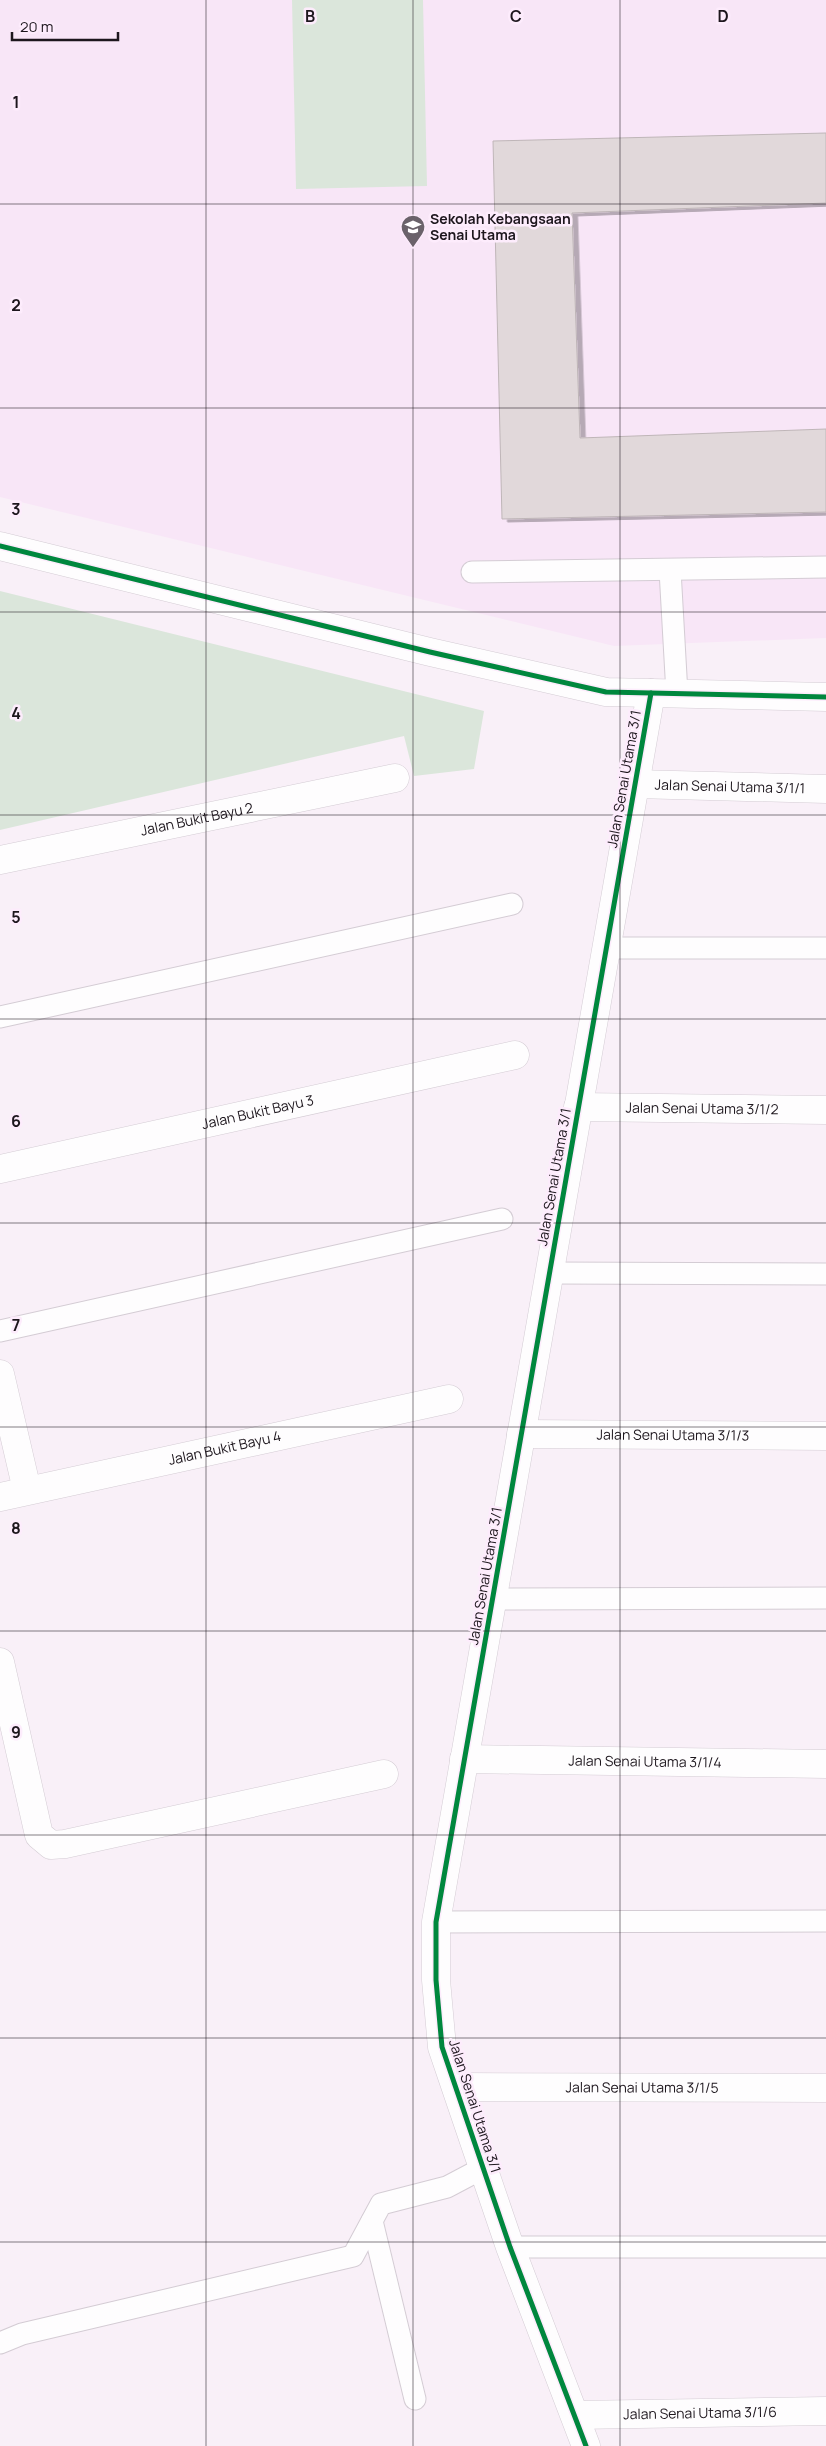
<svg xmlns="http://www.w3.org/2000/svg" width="826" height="2446" font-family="Manrope,sans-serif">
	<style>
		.built { fill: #f8e6f7 }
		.green { fill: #dbe6db }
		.building { fill: #e1d8da; stroke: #bfb6b8; filter: url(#shadow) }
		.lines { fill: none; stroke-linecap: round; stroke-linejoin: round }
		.lane-casing { stroke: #d4ccd4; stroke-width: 23 }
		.street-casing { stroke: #d4ccd4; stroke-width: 29 }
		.secondary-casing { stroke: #d4ccd4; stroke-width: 29 }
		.lane { stroke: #fefdfe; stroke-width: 21 }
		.street { stroke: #fefdfe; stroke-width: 28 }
		.secondary { stroke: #fefdfe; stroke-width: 28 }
		.cycleway-casing { stroke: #fdecfc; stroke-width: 8 }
		.cycleway { stroke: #00873e; stroke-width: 5 }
		.grid { fill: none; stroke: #1d161d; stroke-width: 1; stroke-opacity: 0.55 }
		.labels { text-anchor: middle; stroke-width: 5; stroke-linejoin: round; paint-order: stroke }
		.poi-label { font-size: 14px; font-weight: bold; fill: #1d161d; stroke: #fdecfc; text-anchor: start }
		.street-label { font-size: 14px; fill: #1d161d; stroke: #fdecfc }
		.grid-label { font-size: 16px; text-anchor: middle; font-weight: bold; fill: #1d161d; stroke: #fdecfc; stroke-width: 5; stroke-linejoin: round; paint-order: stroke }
	</style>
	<defs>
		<filter id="shadow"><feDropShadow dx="5.5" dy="3" stdDeviation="0" flood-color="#0004"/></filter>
	</defs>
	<rect width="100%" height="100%" fill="#f9f0f8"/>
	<polygon class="built" points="0,0 826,0 826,638 614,646 0,497"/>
	<g class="green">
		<polygon points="292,0 423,0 427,186 296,189"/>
		<polygon points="0,591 484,711 474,769 414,776 404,736 0,830"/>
	</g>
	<polygon class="building" points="826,133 826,203 572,213 580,438 826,429 826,512 502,519 493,141"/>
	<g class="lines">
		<defs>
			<g id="lane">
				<polyline points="670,570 677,694"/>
				<polyline points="472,572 826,567"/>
				<polyline points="606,948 826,948"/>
				<polyline points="0,1017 512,904"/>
				<polyline points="549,1273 826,1274"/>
				<polyline points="0,1331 502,1219"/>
				<polyline points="492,1599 826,1598"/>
				<polyline points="436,1922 826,1921"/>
				<polyline points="372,2221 415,2399"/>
				<polyline points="510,2247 826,2247"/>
				<polyline points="0,2343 22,2334 353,2256 381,2204 447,2187 483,2168"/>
			</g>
			<g id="street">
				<path id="s1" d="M 635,784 L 826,789"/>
				<path id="s2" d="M 0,860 L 395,778"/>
				<path id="s3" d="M 578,1107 L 826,1110"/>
				<path id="s4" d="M 0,1169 L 515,1055"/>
				<polyline points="0,1374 27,1490"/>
				<path id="s5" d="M 521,1434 L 826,1436"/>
				<path id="s6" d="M 0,1497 L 449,1399"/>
				<polyline points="0,1662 39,1835 51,1845 65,1844 384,1774"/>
				<path id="s7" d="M 464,1759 L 826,1764"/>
				<path id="s8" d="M 457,2087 L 826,2088"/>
				<path id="s9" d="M 575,2415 L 826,2411"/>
				<polyline points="586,2446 510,2247 442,2047 436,1980 436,1922 651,693"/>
			</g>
			<polyline id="secondary" points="0,546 430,652 606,692 826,697"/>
		</defs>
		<use href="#lane" class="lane-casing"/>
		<use href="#street" class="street-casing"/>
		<use href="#secondary" class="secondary-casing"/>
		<use href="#lane" class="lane"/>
		<use href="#street" class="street"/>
		<use href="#secondary" class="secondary"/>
		<defs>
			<g id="cycleway">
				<polyline points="0,546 430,652 606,692 826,697"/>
				<polyline points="586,2446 510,2247 442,2047 436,1980 436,1922 651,693"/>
			</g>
		</defs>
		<use href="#cycleway" class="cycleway-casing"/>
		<use href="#cycleway" class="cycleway"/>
	</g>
	<path class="grid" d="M 206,0 L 206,2446M 413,0 L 413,2446M 620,0 L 620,2446M 0,204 L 826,204M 0,408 L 826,408M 0,612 L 826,612M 0,815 L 826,815M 0,1019 L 826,1019M 0,1223 L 826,1223M 0,1427 L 826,1427M 0,1631 L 826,1631M 0,1835 L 826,1835M 0,2038 L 826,2038M 0,2242 L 826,2242"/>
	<defs>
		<symbol id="school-pin" viewBox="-11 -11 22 30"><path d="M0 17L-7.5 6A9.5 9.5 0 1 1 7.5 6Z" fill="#6a626a" stroke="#fdecfc"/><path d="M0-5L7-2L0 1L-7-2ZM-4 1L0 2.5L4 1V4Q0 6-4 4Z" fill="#fff"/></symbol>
	</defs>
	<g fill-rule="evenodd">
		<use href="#school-pin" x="399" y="213" width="28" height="38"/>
	</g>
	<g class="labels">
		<g class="poi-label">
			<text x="430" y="224">Sekolah Kebangsaan<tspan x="430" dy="16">Senai Utama</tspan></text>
		</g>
		<g class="street-label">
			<text transform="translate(624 779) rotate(-80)" y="5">Jalan Senai Utama 3/1</text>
			<text dy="5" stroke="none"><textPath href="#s1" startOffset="95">Jalan Senai Utama 3/1/1</textPath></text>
			<text dy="5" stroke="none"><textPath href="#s2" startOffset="201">Jalan Bukit Bayu 2</textPath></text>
			<text dy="5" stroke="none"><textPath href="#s3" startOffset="124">Jalan Senai Utama 3/1/2</textPath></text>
			<text dy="5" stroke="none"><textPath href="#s4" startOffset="264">Jalan Bukit Bayu 3</textPath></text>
			<text transform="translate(554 1177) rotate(-80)" y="5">Jalan Senai Utama 3/1</text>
			<text dy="5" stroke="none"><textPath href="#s5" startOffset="152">Jalan Senai Utama 3/1/3</textPath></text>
			<text dy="5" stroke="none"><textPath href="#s6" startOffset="230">Jalan Bukit Bayu 4</textPath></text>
			<text transform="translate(485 1576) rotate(-80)" y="5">Jalan Senai Utama 3/1</text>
			<text dy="5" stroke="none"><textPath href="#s7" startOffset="181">Jalan Senai Utama 3/1/4</textPath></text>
			<text dy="5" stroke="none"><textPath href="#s8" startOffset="185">Jalan Senai Utama 3/1/5</textPath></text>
			<text transform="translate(475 2106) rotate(72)" y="5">Jalan Senai Utama 3/1</text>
			<text dy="5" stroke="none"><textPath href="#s9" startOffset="125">Jalan Senai Utama 3/1/6</textPath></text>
		</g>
	</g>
	<g class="grid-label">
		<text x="310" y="22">B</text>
		<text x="516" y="22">C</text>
		<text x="723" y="22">D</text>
		<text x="16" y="108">1</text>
		<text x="16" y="311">2</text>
		<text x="16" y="515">3</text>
		<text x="16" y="719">4</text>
		<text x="16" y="923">5</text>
		<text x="16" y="1127">6</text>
		<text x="16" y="1331">7</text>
		<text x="16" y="1534">8</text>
		<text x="16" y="1738">9</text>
	</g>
	<path d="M12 32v8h106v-8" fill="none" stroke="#1d161d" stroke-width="2.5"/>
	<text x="20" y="32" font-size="15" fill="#1d161d" stroke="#fdecfc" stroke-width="4" paint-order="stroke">20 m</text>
</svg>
